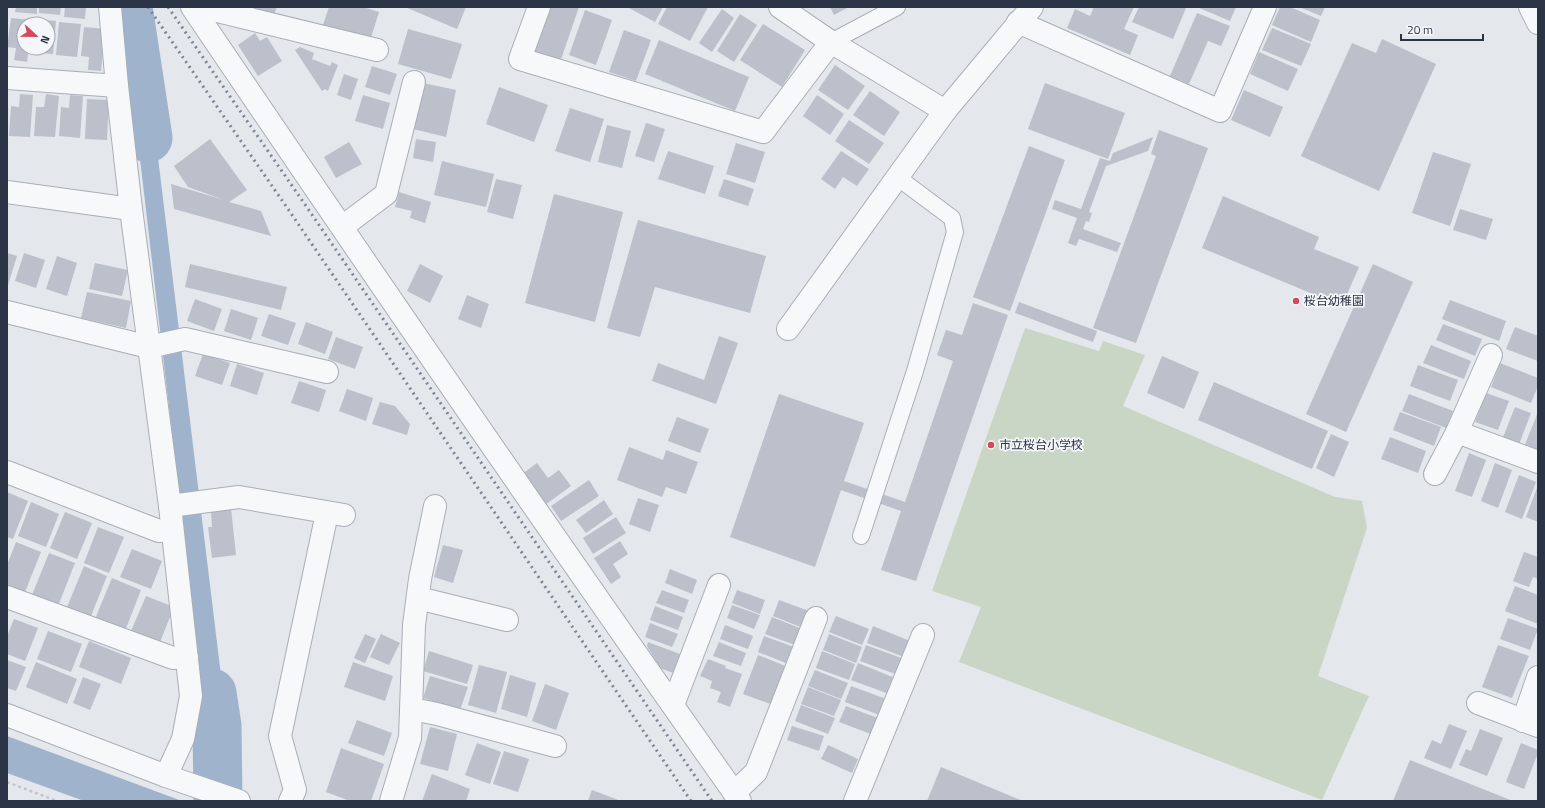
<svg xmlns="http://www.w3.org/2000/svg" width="1545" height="808" font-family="'Titillium Web','Noto Sans JP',sans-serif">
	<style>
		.green { fill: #c9d6c5 }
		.water { fill: #9fb4cc }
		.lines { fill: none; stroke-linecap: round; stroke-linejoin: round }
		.river { stroke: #9fb4cc; stroke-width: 49 }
		.building { fill: #bbc0ca }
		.service-casing { stroke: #a9aeb7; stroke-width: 18 }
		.minor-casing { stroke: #a9aeb7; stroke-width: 24 }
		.tertiary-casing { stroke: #a9aeb7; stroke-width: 24 }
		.path { stroke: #c2c5cb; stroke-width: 2.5; stroke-dasharray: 3 3; stroke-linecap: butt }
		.service { stroke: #f7f8fa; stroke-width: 16 }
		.minor { stroke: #f7f8fa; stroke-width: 22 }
		.tertiary { stroke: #f7f8fa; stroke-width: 22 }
		.rail { stroke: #7d8696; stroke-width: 3; stroke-dasharray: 2 4; stroke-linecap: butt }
		.poi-dot { fill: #d1495b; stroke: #f4f6f9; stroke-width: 1.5 }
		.labels { text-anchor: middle; stroke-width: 3.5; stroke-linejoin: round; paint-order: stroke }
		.poi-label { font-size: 12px; fill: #2b3445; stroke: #f4f6f9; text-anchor: start }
	</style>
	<rect width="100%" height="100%" fill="#e4e7ec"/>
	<polygon class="green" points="1025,328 1099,351 1103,341 1145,355 1123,406 1335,497 1362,501 1367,528 1318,676 1369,696 1322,800 959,662 981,607 932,591"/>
	<g class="water">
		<polygon points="147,67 232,766 210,758 130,73"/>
		<polygon points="7,736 182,801 84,801 7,773"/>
	</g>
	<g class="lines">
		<g class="river">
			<polyline points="128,7 148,138"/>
			<polyline points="212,693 217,726 218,801"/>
		</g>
	</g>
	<g class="building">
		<polygon points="16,7 37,7 37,14 15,12"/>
		<polygon points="39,7 61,7 60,15 39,13"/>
		<polygon points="65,7 86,7 85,19 64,17"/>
		<polygon points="253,7 277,7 274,14"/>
		<polygon points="329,7 363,7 379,12 368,47 321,31"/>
		<polygon points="405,7 466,7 457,29"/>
		<polygon points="545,7 579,7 558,68 527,57"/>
		<polygon points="627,7 663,7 655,22"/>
		<polygon points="667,7 708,7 690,41 658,24"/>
		<polygon points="830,7 849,7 834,15"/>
		<polygon points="1094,7 1134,7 1124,29 1138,35 1130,55 1067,28 1075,9 1090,16"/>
		<polygon points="1139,7 1185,7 1186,8 1173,39 1132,22"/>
		<polygon points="1197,7 1236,7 1230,21"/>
		<polygon points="1280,7 1290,7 1320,20 1311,42 1272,25"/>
		<polygon points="1299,7 1325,7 1321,16"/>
		<polygon points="722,9 734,18 712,52 699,43"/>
		<polygon points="585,10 612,20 596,65 569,55"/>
		<polygon points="1197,13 1230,26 1221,46 1208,41 1189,84 1170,76"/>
		<polygon points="740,14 757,25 734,62 717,51"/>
		<polygon points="11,18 32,20 32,24 24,24 24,48 29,48 27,62 14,60 16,48 7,47"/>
		<polygon points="35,19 56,21 53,54 32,52 32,48 48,48 48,24 35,24"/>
		<polygon points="59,22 81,24 77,57 56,55"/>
		<polygon points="763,24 805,50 782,87 740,60"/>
		<polygon points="84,27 105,29 101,71 88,70 89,57 81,56"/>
		<polygon points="1272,28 1311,44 1301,66 1262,50"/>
		<polygon points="408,29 462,44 451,79 398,64"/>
		<polygon points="624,30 651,40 636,81 609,72"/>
		<polygon points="255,33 260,41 267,37 282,61 258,76 238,45"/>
		<polygon points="1382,39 1436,64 1379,191 1301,156 1352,43 1376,53"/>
		<polygon points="659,40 749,77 735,111 645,74"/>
		<polygon points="300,47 314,53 312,59 330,66 332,62 338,65 328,91 325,89 322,91 295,50"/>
		<polygon points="1259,52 1298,69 1288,91 1250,74"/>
		<polygon points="835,65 865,86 848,110 818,90"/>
		<polygon points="372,66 397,74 390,95 365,87"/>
		<polygon points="344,74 358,79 351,100 337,95"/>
		<polygon points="423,83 456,90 446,137 413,129"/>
		<polygon points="1045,83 1125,113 1108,159 1028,129"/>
		<polygon points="499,87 548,105 534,142 486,124"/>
		<polygon points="1244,90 1283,107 1270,137 1231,120"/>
		<polygon points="870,91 900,112 884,136 853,115"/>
		<polygon points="20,94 33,95 30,137 9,136 11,106 19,107"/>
		<polygon points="46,94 59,96 55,137 34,136 36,107 44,107"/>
		<polygon points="70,95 83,96 80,138 59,136 61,107 69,108"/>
		<polygon points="363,95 390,103 383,129 355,121"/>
		<polygon points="817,95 844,114 830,135 803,116"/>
		<polygon points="87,99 109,100 107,140 85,139"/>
		<polygon points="570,108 604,119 590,162 555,151"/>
		<polygon points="849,120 884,143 869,164 835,141"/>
		<polygon points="646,123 665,129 654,162 635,156"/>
		<polygon points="607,125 631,131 622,168 598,162"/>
		<polygon points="1159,130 1208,148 1136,343 1093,328 1156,156 1151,154"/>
		<polygon points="1153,137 1148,151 1106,166 1089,212 1092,213 1089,222 1086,221 1083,229 1121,243 1117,252 1079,239 1076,246 1068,243 1077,218 1052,209 1055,200 1081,209 1100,158 1110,161 1113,153"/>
		<polygon points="210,139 247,190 229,202 261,211 271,236 174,209 171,184 224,200 188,187 174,166"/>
		<polygon points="416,139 436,142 433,162 413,158"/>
		<polygon points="349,142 362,164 336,178 324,157"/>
		<polygon points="736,143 765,152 755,183 726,174"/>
		<polygon points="1029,146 1065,160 1010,311 973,297"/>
		<polygon points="668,151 714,166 705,194 658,179"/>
		<polygon points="841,151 869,169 857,186 843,177 835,189 821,179"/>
		<polygon points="1433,152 1471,164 1450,226 1412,213"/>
		<polygon points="442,161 494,174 486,207 434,195"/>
		<polygon points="496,179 522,185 513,219 487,212"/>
		<polygon points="724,179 754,189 748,206 718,196"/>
		<polygon points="399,192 431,202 425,223 410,218 412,211 395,207"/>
		<polygon points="554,194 623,212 595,322 525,303"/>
		<polygon points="1223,196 1319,237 1314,249 1359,267 1342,306 1202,248"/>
		<polygon points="1460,209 1493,219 1486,240 1453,230"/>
		<polygon points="638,220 766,256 750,313 655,287 640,337 607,328"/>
		<polygon points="7,253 17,256 8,285 7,285"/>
		<polygon points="24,253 45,260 36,288 15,281"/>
		<polygon points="57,256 77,263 67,296 46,289"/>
		<polygon points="95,263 128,270 122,296 89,289"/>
		<polygon points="190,264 287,287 281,310 185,287"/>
		<polygon points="420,264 443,276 430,303 407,291"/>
		<polygon points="1373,264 1413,282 1346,432 1306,414"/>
		<polygon points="87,292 131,301 126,328 81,318"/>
		<polygon points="467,295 489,304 481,328 458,319"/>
		<polygon points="195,299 222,309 214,331 187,321"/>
		<polygon points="1450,300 1506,321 1499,341 1442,319"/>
		<polygon points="1019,302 1097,331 1093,342 1015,313"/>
		<polygon points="973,303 1008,315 916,581 881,570 901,511 841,490 815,567 730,537 779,394 864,423 844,481 905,502 953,361 937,355 946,330 962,335"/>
		<polygon points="231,309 258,318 251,340 224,331"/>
		<polygon points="269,314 296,323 288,345 261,336"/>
		<polygon points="306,322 333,332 325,354 298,344"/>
		<polygon points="1443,324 1482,339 1475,356 1436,340"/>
		<polygon points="1515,327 1538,336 1538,361 1506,349"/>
		<polygon points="719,336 738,343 716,404 652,381 658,363 704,380"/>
		<polygon points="336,337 363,347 355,369 328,359"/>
		<polygon points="1431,345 1471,361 1464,379 1423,363"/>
		<polygon points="203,354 230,363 222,385 195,376"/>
		<polygon points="1162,356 1199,372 1184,409 1147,393"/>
		<polygon points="1500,363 1538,378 1538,386 1531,403 1491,387"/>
		<polygon points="237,364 264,373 257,395 230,386"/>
		<polygon points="1418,365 1458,380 1450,401 1410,386"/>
		<polygon points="299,381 326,390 319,412 291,403"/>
		<polygon points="1214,382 1328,431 1312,469 1198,420"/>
		<polygon points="347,389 373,398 366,421 339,411"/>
		<polygon points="1486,393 1509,401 1498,430 1475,422"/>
		<polygon points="1409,394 1453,411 1446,428 1402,411"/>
		<polygon points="380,402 395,406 410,424 407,435 372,424"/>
		<polygon points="1515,407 1531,413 1518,447 1502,440"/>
		<polygon points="1400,412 1441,427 1434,446 1393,430"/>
		<polygon points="1538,412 1538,452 1524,447"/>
		<polygon points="677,417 709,429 700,453 668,441"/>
		<polygon points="1331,434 1349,442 1334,477 1316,468"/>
		<polygon points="1390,437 1426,451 1418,473 1381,459"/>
		<polygon points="629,447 663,460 666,450 698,462 686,494 666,487 662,497 617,480"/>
		<polygon points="1469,453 1486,460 1472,497 1455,491"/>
		<polygon points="537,463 548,478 559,470 571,486 545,505 522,474"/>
		<polygon points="1495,463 1512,470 1498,508 1481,501"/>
		<polygon points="1519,475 1536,482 1522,519 1505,512"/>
		<polygon points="589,480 599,496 561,521 551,506"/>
		<polygon points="1538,485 1538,522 1526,517"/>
		<polygon points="7,492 28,501 13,539 7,537"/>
		<polygon points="638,498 659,505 650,532 629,524"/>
		<polygon points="604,500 613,514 586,533 576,520"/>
		<polygon points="31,502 59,514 46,547 18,536"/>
		<polygon points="231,508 236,555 212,558 208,527 212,527 211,511"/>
		<polygon points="65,512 92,523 77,559 50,548"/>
		<polygon points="616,517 626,533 593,554 583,538"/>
		<polygon points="98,527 124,537 109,573 84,563"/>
		<polygon points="620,541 628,554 613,564 621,577 611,584 594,558"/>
		<polygon points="16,542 41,552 25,592 7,585 7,565"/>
		<polygon points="443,545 463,550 453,583 434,577"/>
		<polygon points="132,549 162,561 151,589 120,577"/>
		<polygon points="1524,552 1538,557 1538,579 1533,577 1529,587 1513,581"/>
		<polygon points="49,553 75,563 58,606 32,595"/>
		<polygon points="84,566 107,576 91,616 67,607"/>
		<polygon points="670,569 697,580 692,594 665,583"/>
		<polygon points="112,578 141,590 125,631 95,619"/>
		<polygon points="1515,586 1538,595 1538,624 1505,611"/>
		<polygon points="662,590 689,600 684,613 656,603"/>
		<polygon points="737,590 765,600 760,614 732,603"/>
		<polygon points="146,596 174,607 160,642 131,631"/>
		<polygon points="779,600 809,611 803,628 773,616"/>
		<polygon points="732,605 760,615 754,629 727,618"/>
		<polygon points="655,606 683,617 678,630 650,620"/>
		<polygon points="836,616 869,629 862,645 829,632"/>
		<polygon points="772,617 802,629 795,645 765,634"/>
		<polygon points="1508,618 1538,629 1530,650 1500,639"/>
		<polygon points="14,619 38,628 25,661 7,654 7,636"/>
		<polygon points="650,623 678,634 672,647 645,637"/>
		<polygon points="725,625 753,636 748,649 720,639"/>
		<polygon points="873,626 910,641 904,657 867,643"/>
		<polygon points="48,631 82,644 71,672 37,659"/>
		<polygon points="365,634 376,639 365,663 354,658"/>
		<polygon points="381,634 400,643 389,665 370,657"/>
		<polygon points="829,634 862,647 856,663 823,650"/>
		<polygon points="764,636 794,647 788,664 758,652"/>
		<polygon points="89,641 131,658 121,684 79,667"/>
		<polygon points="648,642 680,654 673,673 660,668 647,646"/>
		<polygon points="719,642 746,653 741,666 713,656"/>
		<polygon points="866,645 904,659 898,675 860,661"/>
		<polygon points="1498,645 1529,656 1512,698 1482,687"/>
		<polygon points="429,651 473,665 467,684 423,671"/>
		<polygon points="822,651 855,664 849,680 816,668"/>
		<polygon points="758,655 788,667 773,705 743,694"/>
		<polygon points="708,659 726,666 725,668 742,674 730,707 717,702 721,692 710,688 712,681 700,676"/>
		<polygon points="7,660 26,667 16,691 7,688"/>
		<polygon points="36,662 77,679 67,704 26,687"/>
		<polygon points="353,662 393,676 385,701 344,687"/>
		<polygon points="858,663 895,678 889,694 851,680"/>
		<polygon points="479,665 507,672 496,713 468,705"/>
		<polygon points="815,670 848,683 841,699 808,686"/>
		<polygon points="510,675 536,683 527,717 501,709"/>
		<polygon points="430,676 468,687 460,710 423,698"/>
		<polygon points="83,677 101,684 90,710 73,703"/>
		<polygon points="545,684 569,693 556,730 532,721"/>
		<polygon points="851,686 889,700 882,716 845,702"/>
		<polygon points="808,687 841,700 834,716 801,704"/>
		<polygon points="801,705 835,718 828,734 795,721"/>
		<polygon points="846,706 883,720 876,736 839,722"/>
		<polygon points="357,720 392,733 384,756 348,743"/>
		<polygon points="1449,724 1467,731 1451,769 1424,758 1432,740 1441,744"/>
		<polygon points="792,726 824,736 819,751 787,740"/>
		<polygon points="430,727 457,734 448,771 420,764"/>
		<polygon points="1480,729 1503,738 1487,776 1459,765 1466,749 1471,751"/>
		<polygon points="477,743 501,752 490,784 465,775"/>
		<polygon points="1521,743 1538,750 1538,753 1524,789 1506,782"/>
		<polygon points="828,745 858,759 852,773 821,759"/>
		<polygon points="341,748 384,764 371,801 350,801 326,792"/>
		<polygon points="504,751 529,759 518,792 493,784"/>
		<polygon points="1410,760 1513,801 1393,801"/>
		<polygon points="941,767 1023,801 927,801"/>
		<polygon points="432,774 470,789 466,801 422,801"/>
		<polygon points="592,790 621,801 588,801"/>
	</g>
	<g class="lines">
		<defs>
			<g id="service">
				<polyline points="831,42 897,7"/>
				<polyline points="861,536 915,371 955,232 952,218 897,177"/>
			</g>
			<g id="minor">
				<polyline points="110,7 117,86 131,209 170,506 191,696 183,739 166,776"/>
				<path d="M 192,7 C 372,273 554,538 740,801"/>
				<polyline points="201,7 377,50"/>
				<polyline points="539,7 520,59 763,132 831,42"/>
				<polyline points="780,7 831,42 945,111"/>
				<polyline points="1530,7 1538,23"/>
				<polyline points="1018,22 1220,111 1265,7"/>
				<polyline points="7,78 117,86"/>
				<polyline points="7,192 131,209"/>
				<polyline points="342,227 386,194 414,82"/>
				<polyline points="7,312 149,347 185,339 327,372"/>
				<polyline points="788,329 945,111 1032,7"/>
				<polyline points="1457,432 1538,462"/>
				<polyline points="7,472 159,531 172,530"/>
				<polyline points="1435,474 1457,432 1491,355"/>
				<polyline points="170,506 239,497 344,515"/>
				<polyline points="7,597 173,658 187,658"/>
				<polyline points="418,598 507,620"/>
				<polyline points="1478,703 1538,726"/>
				<polyline points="673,705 719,585"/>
				<polyline points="412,709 437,714 555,746"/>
				<polyline points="1523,721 1538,677"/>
				<polyline points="734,793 756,772 816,618"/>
				<polyline points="290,801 295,790 280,736 327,513"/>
				<polyline points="391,801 410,738 414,625 420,579 435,506"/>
				<polyline points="855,801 923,635"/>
			</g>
			<polyline id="tertiary" points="7,715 166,776 239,801"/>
		</defs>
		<use href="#service" class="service-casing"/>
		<use href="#minor" class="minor-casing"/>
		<use href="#tertiary" class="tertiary-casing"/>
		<polyline class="path" points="7,782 57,801"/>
		<use href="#service" class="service"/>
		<use href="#minor" class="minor"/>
		<use href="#tertiary" class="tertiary"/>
		<g class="rail">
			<polyline points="148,7 288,209 691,801"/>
			<polyline points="168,7 304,203 712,801"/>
		</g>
	</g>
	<g class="poi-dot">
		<circle cx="1296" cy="301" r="4"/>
		<circle cx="991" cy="445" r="4"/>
	</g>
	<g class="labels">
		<g class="poi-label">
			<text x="1304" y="305">桜台幼稚園</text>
			<text x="999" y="449">市立桜台小学校</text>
		</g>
	</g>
	<rect width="1545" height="808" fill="none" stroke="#2b3445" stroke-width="16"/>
	<g transform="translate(36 36) rotate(112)"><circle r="19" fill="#f4f6f9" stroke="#a4a8b1"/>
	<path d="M0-3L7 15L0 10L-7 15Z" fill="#d1495b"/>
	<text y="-6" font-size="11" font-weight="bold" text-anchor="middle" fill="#2b3445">N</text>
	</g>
	<path d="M1401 34v6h82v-6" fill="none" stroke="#2b3445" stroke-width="2"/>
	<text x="1407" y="34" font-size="12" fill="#2b3445" stroke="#f4f6f9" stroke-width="3" paint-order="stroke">20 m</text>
</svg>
